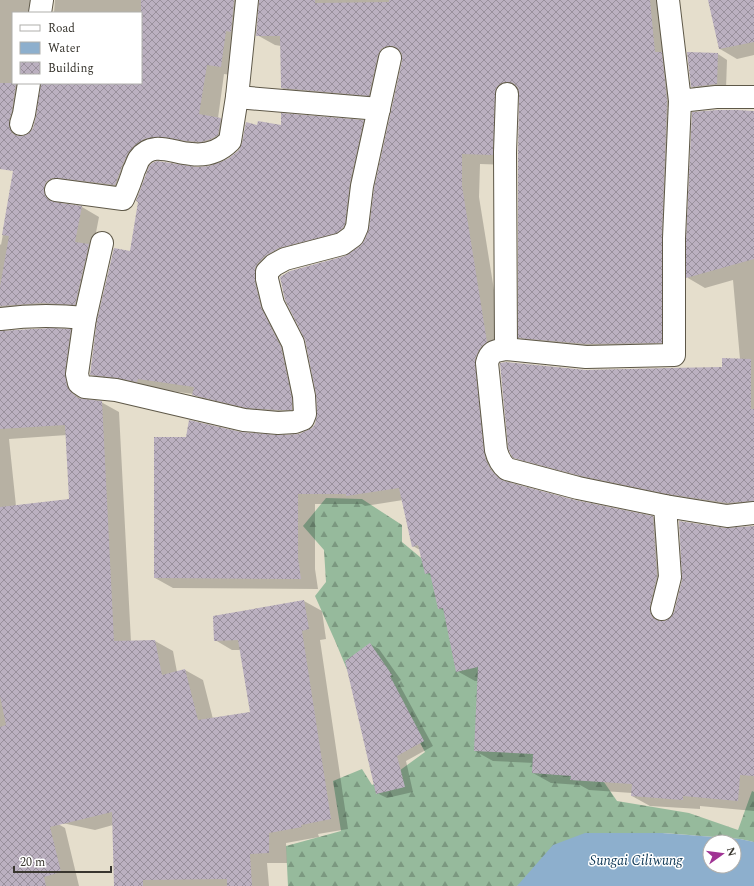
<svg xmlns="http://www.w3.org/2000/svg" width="754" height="886" font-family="Spectral,serif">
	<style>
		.forest { fill: url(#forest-firs) }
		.water { fill: #8dafcd; fill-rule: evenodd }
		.shadow { fill: #0003; fill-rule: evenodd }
		.building { fill: url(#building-cross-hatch) }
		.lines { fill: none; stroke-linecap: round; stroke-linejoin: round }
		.street-casing { stroke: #5e5848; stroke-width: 24 }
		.street { stroke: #fff; stroke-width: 22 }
		.labels { text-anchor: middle; stroke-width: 3; stroke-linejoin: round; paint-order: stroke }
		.water-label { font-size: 14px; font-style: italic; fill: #0d3755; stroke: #fff }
	</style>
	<defs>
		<pattern id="forest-firs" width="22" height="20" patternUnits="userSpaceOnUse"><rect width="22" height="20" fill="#96ba9c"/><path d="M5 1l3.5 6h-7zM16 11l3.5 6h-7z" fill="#7b9880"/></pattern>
		<pattern id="building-cross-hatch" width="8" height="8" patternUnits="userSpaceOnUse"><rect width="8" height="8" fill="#bbb0c0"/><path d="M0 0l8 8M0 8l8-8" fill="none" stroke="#99909c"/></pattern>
	</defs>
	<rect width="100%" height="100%" fill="#e5decc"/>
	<polygon class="forest" points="326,498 362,499 402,525 402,542 432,567 573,737 617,801 689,813 738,830 752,791 754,792 754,842 740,839 664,833 517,886 288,886 286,846 341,831 333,781 362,769 372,785 392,776 425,752 393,693 348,672 336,643 315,596 326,582 324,550 303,526"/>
	<path class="water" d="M 585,833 L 662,833 L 740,839 L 754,842 L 754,886 L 517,886 L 553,845 ZM 710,842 L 734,842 L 734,866 L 710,866 Z"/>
	<g class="shadow">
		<polygon points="0,0 53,0 50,2 46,13 13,13 13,83 40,83 37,85 34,91 26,135 0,132"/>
		<path d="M 55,0 L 258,0 L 255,2 L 238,76 L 224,74 L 218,118 L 221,119 L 238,129 L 236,145 L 153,155 L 133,195 L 61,199 L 62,204 L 82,207 L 99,217 L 93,248 L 93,314 L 6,324 L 5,331 L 70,330 L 88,340 L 84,397 L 87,401 L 101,402 L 119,412 L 131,642 L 155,641 L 173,651 L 177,672 L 185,670 L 203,680 L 213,719 L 251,713 L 241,650 L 232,650 L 215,640 L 304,601 L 322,611 L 326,639 L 320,640 L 348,829 L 318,834 L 319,837 L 286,843 L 287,863 L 267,863 L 269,886 L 115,886 L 113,825 L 95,830 L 53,821 L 65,828 L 79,886 L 0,886 L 0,244 L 1,245 L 18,151 L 44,149 L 42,83 L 141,83 L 141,13 L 54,13 ZM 67,435 L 70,500 L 16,506 L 9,439 Z"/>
		<polygon points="260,0 666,0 679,352 537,347 519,337 520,93 519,93 514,98 510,165 480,164 479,197 504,352 496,361 505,474 512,484 575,501 653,517 671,528 667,621 671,619 725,529 754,527 754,811 700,806 700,809 650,806 632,796 632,793 589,790 580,785 551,783 533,773 534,763 493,761 475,751 478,681 475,681 457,671 444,611 439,608 433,577 426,573 420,550 413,546 403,500 365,506 362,504 315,504 315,569 318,589 173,588 155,578 187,438 241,433 277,436 299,435 312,429 316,424 346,257 361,247 370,229 403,57 399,59 387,105 299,98 282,88 281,46 275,45 257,35"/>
		<polygon points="709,0 754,0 754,55 737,59 720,49"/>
		<polygon points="718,54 727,60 726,89 701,92 692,87"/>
		<polygon points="754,112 754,512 746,513 532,467 514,457 586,370 723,368 740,359 733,280 705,288 688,278 688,238"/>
		<polygon points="363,121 381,132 363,234 276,274 310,420 212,405 193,394 156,389 109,385 91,374 131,252 197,168 209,167 229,159 239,151 258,126 282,126"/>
		<polygon points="370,644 379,649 401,680 398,682 433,746 406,761 413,792 387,798 377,793"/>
	</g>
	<g class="building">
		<polygon points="141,0 234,0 231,32 226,31 221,67 207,65 199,114 221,118 218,135 211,139 201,142 186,141 164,137 154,137 144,139 135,145 128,153 122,166 115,185 58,178 52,178 46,182 44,189 45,195 49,200 54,202 82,206 75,242 89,244 75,305 42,303 0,306 0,287 9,236 2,235 13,171 0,169 0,83 16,83 12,111 9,121 9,126 12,133 18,136 23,136 29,133 33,128 36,116 41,83 141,83"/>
		<polygon points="259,0 315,0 315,3 389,2 389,0 650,0 655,52 662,52 667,101 662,237 662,343 586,344 518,338 518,152 519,94 518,88 513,83 507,82 501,83 496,88 495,94 493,155 462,154 462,186 487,342 482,346 479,350 475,359 475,364 484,451 486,460 491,470 499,478 504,481 575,500 653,516 657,576 650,606 650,612 653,618 659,621 665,621 671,617 674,612 682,580 679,521 725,528 754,526 754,776 740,775 738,801 683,796 683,800 631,796 632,784 570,780 571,776 532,773 533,754 474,751 478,667 456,672 443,608 438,609 430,573 425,574 418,545 412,547 399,488 346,496 346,494 298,494 298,558 301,579 154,578 154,437 186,437 189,420 241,432 277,435 299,434 312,428 315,424 317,414 316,395 305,340 285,300 280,277 290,271 345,256 360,246 364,241 369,229 374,188 402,61 402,54 398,49 393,46 387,46 381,49 378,55 369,96 281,88 280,36 256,36"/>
		<polygon points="708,0 754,0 754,42 719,49"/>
		<polygon points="687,52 718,53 717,84 691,87"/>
		<polygon points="717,110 738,110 754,111 754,259 686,278 686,238 692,112"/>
		<polygon points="281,113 364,120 350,183 345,224 343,228 337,233 279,248 265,256 258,263 255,268 255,282 261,307 281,347 292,398 292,410 278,410 246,408 192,395 194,387 138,379 137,382 117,378 90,375 97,320 114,248 130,251 138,202 136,201 149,166 152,163 157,161 197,167 209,166 221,162 229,158 239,150 242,143 246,122 257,125 258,121 281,125"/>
		<polygon points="53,328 71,329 65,372 67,386 72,393 78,398 84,399 102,401 114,641 155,640 162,675 185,669 198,720 250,712 238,640 214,641 213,616 304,600 309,629 302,631 331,819 301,825 302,827 269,833 269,853 250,854 252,886 227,886 227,879 143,880 143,886 114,886 112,812 50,827 61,872 44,877 46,886 0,886 0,727 6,725 0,696 0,507 69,499 65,425 0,429 0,331 33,329"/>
		<polygon points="722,358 751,359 751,409 754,409 754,501 727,503 667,494 581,476 513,458 510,453 508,448 500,363 506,362 586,370 669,368 722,367"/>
		<polygon points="370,643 392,675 390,676 424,741 397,756 405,787 376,794 345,661"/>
	</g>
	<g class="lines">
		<defs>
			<g id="street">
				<polyline points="668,0 680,101 716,97 754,97"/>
				<polyline points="40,13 42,0"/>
				<polyline points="237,97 379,109"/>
				<path d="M 680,101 L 674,238 L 674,355 L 586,357 L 506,349 C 495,351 490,351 487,363 L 496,450 C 498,458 501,464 507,469 L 578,488 L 665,506 L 727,516 L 754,513"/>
				<polyline points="21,124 24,114 29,83"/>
				<path d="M 56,190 L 123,199 C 127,190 131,180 134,170 C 136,167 137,162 139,159 C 152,140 173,153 191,154 C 206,156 219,152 230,141 L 237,97 L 247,0"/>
				<polyline points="102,243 85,318 77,374 79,383 85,387 116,390 244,420 278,423 295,422 303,419 305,414 304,396 293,343 273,304 267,279 267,272 274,265 285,259 342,244 353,236 357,227 362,186 390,58"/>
				<path d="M 0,319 C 30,315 55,315 85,318"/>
				<polyline points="506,349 505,152 507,94"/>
				<polyline points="662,609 670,577 665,506"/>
			</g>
		</defs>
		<use href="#street" class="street-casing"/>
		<use href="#street" class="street"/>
	</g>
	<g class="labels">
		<g class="water-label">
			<text x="636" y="865">Sungai Ciliwung</text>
		</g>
	</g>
	<rect x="12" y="12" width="130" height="72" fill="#ffffff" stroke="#b0afac"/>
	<rect x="20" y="25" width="20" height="6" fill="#ffffff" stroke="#b0afac"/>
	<text x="48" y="32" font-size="12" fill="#39362f">Road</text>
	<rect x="20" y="42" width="20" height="12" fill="#8dafcd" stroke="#b0afac"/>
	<text x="48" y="52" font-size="12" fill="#39362f">Water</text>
	<rect x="20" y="62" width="20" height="12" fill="url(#building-cross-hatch)" stroke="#b0afac"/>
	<text x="48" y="72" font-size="12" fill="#39362f">Building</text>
	<g transform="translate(722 854) rotate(76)"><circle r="19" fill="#ffffff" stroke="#b0afac"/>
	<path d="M0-3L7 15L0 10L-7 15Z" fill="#a03494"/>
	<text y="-6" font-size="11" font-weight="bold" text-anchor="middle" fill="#39362f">N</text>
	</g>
	<path d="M14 866v6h97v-6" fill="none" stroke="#39362f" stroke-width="2"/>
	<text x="20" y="866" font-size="12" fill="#39362f" stroke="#ffffff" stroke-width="3" paint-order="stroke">20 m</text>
</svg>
